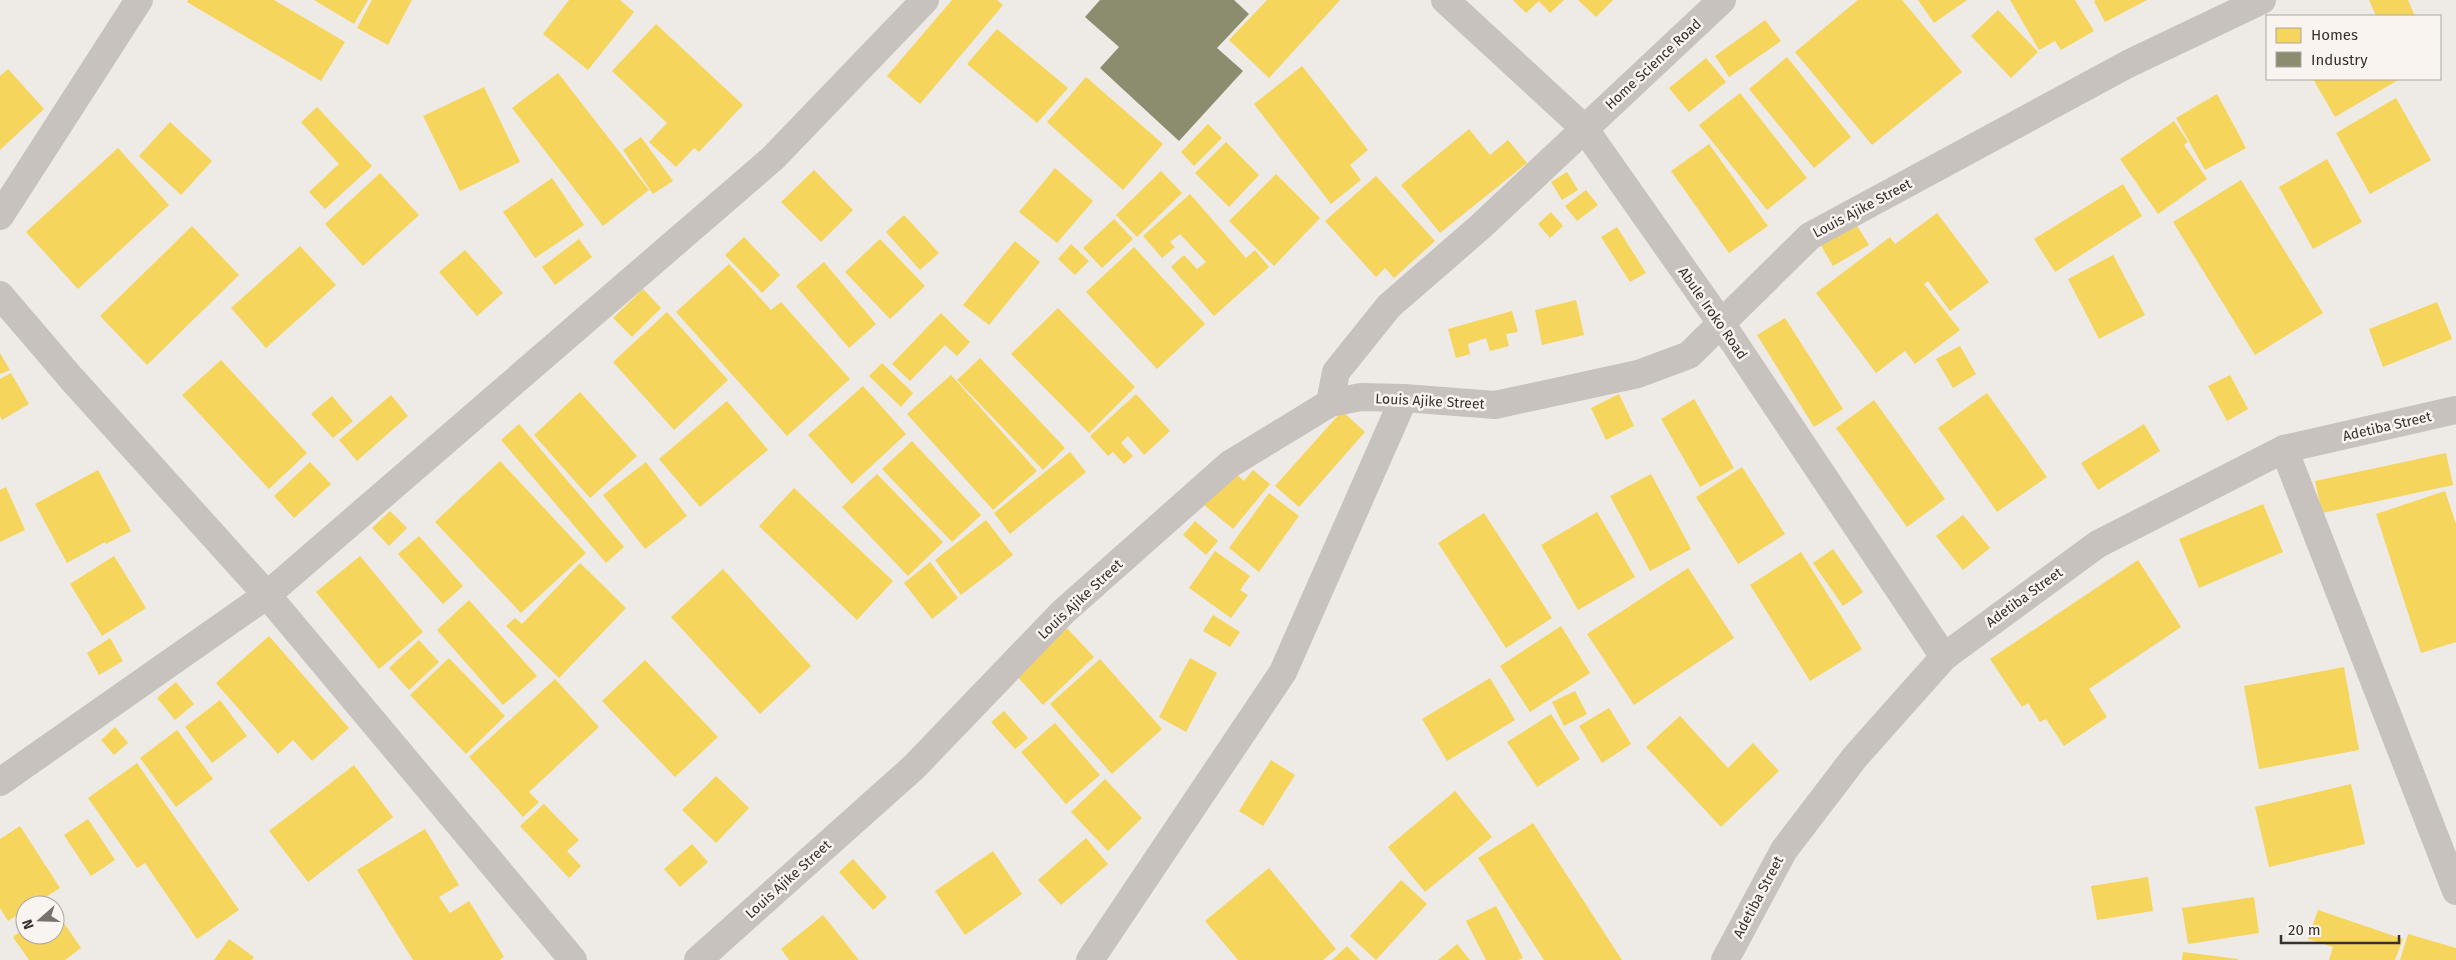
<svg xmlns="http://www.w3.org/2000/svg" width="2456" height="960" font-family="'Fira Sans',sans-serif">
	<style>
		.homes { fill: #f6d55c }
		.industry { fill: #8c8c6e }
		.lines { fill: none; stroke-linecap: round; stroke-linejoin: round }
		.minor { stroke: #c8c2be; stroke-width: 28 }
		.labels { text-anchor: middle; stroke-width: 5; stroke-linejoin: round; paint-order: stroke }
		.street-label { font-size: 14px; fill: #38302c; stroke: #f9f4ef }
	</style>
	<rect width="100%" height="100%" fill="#eeeae6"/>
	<g class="homes">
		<polygon points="188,0 274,0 345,42 321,81 187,2"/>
		<polygon points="314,0 368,0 354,24"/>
		<polygon points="372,0 412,0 388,45 357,28"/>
		<polygon points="569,0 620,0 634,12 588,70 543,34"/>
		<polygon points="952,0 997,0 1003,5 920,104 887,76"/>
		<polygon points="1267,0 1340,0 1269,78 1229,40"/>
		<polygon points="1513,0 1564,0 1550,13 1539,1 1526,13"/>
		<polygon points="1578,0 1613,0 1596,17"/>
		<polygon points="1858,0 1902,0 1962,72 1872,145 1795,52"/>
		<polygon points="1918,0 1967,0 1934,23"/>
		<polygon points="2010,0 2075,0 2094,31 2061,50 2055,41 2039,50"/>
		<polygon points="2096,0 2147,0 2105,22 2094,1"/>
		<polygon points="2369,0 2408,0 2415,16 2376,16"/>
		<polygon points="1998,10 2038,52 2011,78 1971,36"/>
		<polygon points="1765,20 1781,41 1729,77 1715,56"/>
		<polygon points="656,24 743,105 699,152 694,148 676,167 649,142 667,123 612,71"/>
		<polygon points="997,29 1068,88 1037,123 967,64"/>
		<polygon points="1787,57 1851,137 1814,168 1749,89"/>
		<polygon points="1706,58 1726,82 1689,112 1669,88"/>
		<polygon points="1302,66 1368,150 1350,165 1361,180 1331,204 1254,104"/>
		<polygon points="8,69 44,109 0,150 0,76"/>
		<polygon points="558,73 649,190 603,226 512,108"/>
		<polygon points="1086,77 1163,144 1123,190 1047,122"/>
		<polygon points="2313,79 2397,79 2398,80 2335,117"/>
		<polygon points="484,87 520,162 460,191 423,116"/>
		<polygon points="1740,93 1807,178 1767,210 1699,125"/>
		<polygon points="2217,94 2246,148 2205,170 2176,118"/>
		<polygon points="2396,98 2431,160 2370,194 2336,133"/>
		<polygon points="317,107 372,166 325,209 309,192 339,164 301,122"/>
		<polygon points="2174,121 2188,142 2184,145 2207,179 2158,214 2120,159"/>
		<polygon points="170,122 212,161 181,195 139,156"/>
		<polygon points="1208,124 1222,138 1194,166 1181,152"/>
		<polygon points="1469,129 1490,155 1508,140 1527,163 1440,233 1401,185"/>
		<polygon points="641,137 673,181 653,194 623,150"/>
		<polygon points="1226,142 1259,175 1229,207 1195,173"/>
		<polygon points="1709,144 1768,226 1729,253 1671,171"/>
		<polygon points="118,148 169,205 78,289 26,232"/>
		<polygon points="2327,159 2362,222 2313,249 2279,187"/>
		<polygon points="1055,168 1093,201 1057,243 1019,212"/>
		<polygon points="814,170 853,210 821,242 781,202"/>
		<polygon points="1161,171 1182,193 1137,237 1116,215"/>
		<polygon points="1567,172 1578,190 1562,200 1551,182"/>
		<polygon points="380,173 419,215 363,266 325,224"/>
		<polygon points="1276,174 1320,218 1274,266 1229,221"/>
		<polygon points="1376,176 1435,241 1394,278 1385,268 1376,277 1325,221"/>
		<polygon points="552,178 584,225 535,258 503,212"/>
		<polygon points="2241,180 2323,313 2255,355 2173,222"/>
		<polygon points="2123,184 2142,216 2055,272 2034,239"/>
		<polygon points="1586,190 1598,205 1577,221 1565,206"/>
		<polygon points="1190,194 1246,258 1255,250 1269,267 1214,316 1171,267 1184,255 1197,269 1206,262 1180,234 1170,242 1175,247 1162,258 1143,236"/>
		<polygon points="1551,212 1563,226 1550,238 1538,224"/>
		<polygon points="1937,213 1989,282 1950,311 1928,281 1924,284 1960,330 1915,364 1905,351 1876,373 1816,293 1890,237 1895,244"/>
		<polygon points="904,215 939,253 920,270 886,232"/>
		<polygon points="1851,216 1869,245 1833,266 1816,237"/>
		<polygon points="1114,219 1133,239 1102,268 1083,248"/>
		<polygon points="192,226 239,275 147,365 100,316"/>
		<polygon points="1617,227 1646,273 1630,282 1601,237"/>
		<polygon points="744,237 780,275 762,293 725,255"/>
		<polygon points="579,239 592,257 555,285 542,267"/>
		<polygon points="880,239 925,286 890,319 845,272"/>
		<polygon points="1015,241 1040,262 989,325 963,305"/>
		<polygon points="1071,244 1089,261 1075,275 1058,259"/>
		<polygon points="300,246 336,285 266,348 231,308"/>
		<polygon points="1134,247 1205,324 1157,369 1086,292"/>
		<polygon points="465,250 503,293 477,316 439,272"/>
		<polygon points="2113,255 2145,315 2099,339 2068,279"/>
		<polygon points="824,262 876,324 849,348 796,286"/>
		<polygon points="729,264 771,310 781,302 850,379 787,436 676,312"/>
		<polygon points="643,289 661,308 632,337 613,318"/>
		<polygon points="1576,300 1584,335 1542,345 1535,310"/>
		<polygon points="2437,302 2452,339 2383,367 2369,329"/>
		<polygon points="1058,308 1135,387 1089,433 1011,354"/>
		<polygon points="1512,311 1518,332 1506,334 1509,346 1490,351 1486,338 1468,344 1470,354 1456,358 1448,329"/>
		<polygon points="667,312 728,380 674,430 613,362"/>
		<polygon points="941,313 970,342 957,356 945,345 910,381 892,364"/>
		<polygon points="1785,318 1843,409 1814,427 1757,335"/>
		<polygon points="1960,346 1976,374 1953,388 1936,359"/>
		<polygon points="0,353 10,370 0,374"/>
		<polygon points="980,358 1065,448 1043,470 957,380"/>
		<polygon points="221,360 307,453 269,489 182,395"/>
		<polygon points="882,363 913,393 901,407 869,376"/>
		<polygon points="11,373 29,404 2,420 0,416 0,379"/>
		<polygon points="951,375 1037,471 993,510 907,414"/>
		<polygon points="2230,375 2248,409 2227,421 2208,386"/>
		<polygon points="863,386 906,434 852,484 808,435"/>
		<polygon points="580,392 637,456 590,498 534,435"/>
		<polygon points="1987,393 2047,477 1997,512 1938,428"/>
		<polygon points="1136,394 1170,431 1144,455 1128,436 1121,443 1133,456 1124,464 1113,452 1108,456 1090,436"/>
		<polygon points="1619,394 1634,426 1606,440 1591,408"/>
		<polygon points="391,395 408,416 357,461 339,440"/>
		<polygon points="332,396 353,421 333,438 311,414"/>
		<polygon points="1694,399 1734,468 1700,487 1661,419"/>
		<polygon points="1874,400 1945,499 1907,527 1836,428"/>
		<polygon points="727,401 768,450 700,507 659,459"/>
		<polygon points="1342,411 1365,432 1299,507 1275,486"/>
		<polygon points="519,424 624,547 606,563 501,440"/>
		<polygon points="2144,424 2160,451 2098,490 2081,463"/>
		<polygon points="912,441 981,515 952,542 882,469"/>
		<polygon points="1070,452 1086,472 1010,534 994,513"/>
		<polygon points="2446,453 2453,485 2322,513 2315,481"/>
		<polygon points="500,461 586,553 521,613 435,522"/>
		<polygon points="310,462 331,484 294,518 274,496"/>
		<polygon points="646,462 687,516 645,549 603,495"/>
		<polygon points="1742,467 1785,534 1738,564 1696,497"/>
		<polygon points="98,470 131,531 106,544 105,542 67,563 35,504"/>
		<polygon points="1253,470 1270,484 1233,529 1204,505 1233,471 1244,481"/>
		<polygon points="877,474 943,542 908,576 842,507"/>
		<polygon points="1651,474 1691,549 1650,571 1610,496"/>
		<polygon points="6,487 25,530 0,542 0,490"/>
		<polygon points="794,488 893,581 857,620 759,526"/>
		<polygon points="2445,491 2456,524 2456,642 2421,653 2376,514"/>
		<polygon points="1269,493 1299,516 1259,572 1229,548"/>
		<polygon points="2263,504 2283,552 2199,588 2179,539"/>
		<polygon points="390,511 407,528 389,546 372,528"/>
		<polygon points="1597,512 1635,577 1578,610 1541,545"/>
		<polygon points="1484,513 1552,618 1506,648 1438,543"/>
		<polygon points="1963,515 1990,548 1963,570 1936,536"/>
		<polygon points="986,520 1013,555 961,595 935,560"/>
		<polygon points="1195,521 1218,541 1206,555 1183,535"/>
		<polygon points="419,536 463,586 443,604 398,554"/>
		<polygon points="1833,549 1863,592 1843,606 1813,563"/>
		<polygon points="1215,551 1250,576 1240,590 1248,595 1231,618 1189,588"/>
		<polygon points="1801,552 1862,649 1810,681 1750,585"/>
		<polygon points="114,556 146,608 102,636 70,584"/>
		<polygon points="360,556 423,632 379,669 316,592"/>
		<polygon points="2138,560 2181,627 2089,689 2107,717 2064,746 2046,719 2040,722 2028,703 2022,707 1990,659"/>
		<polygon points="930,562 958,598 932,619 904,583"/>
		<polygon points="580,563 626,608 559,678 506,626 515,618 522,624"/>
		<polygon points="1688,568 1734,638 1634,705 1587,634"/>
		<polygon points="723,569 811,666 760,714 671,617"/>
		<polygon points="469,600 537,676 503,705 437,630"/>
		<polygon points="1213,615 1240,632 1230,647 1203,631"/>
		<polygon points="1065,626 1094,657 1043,705 1014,673"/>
		<polygon points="1561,626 1590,673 1530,712 1500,666"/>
		<polygon points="269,636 349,728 312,761 293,740 278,754 216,683"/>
		<polygon points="110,638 123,661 99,675 87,653"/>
		<polygon points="419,640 439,662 409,690 389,668"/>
		<polygon points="449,658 505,716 466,754 410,695"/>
		<polygon points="1190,658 1217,673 1186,732 1159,717"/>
		<polygon points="1100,659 1162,729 1112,774 1050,704"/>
		<polygon points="645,660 718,737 675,777 602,701"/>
		<polygon points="2344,667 2359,750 2259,769 2244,686"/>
		<polygon points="1490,678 1515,720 1447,761 1422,719"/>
		<polygon points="555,679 599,727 529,792 539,802 523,817 469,757"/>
		<polygon points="176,682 194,704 175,720 157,698"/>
		<polygon points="1575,691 1587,714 1564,726 1552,702"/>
		<polygon points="220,700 247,736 212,763 185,727"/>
		<polygon points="1609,708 1631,744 1602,763 1579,726"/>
		<polygon points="1004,711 1028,738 1015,749 991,722"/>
		<polygon points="1551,714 1580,759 1537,787 1507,742"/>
		<polygon points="1680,716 1728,768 1753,743 1779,771 1721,827 1646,747"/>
		<polygon points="1055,723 1100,775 1066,804 1021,752"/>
		<polygon points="115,727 128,743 114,755 101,740"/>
		<polygon points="177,730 213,779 176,807 140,758"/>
		<polygon points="1271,760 1295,775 1263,826 1239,811"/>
		<polygon points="137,763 239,910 197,939 145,863 137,868 88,798"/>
		<polygon points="354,765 393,817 308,882 269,831"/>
		<polygon points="716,776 749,808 716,843 682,810"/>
		<polygon points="1105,779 1142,818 1108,851 1071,812"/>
		<polygon points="2351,784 2365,844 2269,867 2255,807"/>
		<polygon points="1455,791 1492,837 1425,892 1388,847"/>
		<polygon points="544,804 579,840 567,851 581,866 569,878 520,826"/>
		<polygon points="88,819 115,860 91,876 64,835"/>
		<polygon points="1533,823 1622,960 1544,960 1478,858"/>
		<polygon points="20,826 60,888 33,905 25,905 25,910 8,921 0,908 0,839"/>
		<polygon points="425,829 459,885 439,897 450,913 469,901 504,957 499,960 413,960 357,870"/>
		<polygon points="1086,838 1108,864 1061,905 1038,880"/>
		<polygon points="692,844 708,862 680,887 664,869"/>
		<polygon points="993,851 1022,894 965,935 935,891"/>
		<polygon points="853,859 887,897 873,910 839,872"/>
		<polygon points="1269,868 1336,949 1323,960 1238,960 1205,921"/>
		<polygon points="2148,877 2153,911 2097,920 2091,886"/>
		<polygon points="1401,880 1427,904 1376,960 1350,936"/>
		<polygon points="2254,897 2259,933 2188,944 2182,908"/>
		<polygon points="1496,906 1523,958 1518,960 1486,960 1466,921"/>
		<polygon points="55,910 81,948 65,960 29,960 13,937 25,928 25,935 55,935"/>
		<polygon points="2318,910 2403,939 2395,960 2329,960 2333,947 2308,939"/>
		<polygon points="823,915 859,960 789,960 781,949"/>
		<polygon points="2408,934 2456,948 2456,960 2400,960"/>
		<polygon points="229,939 254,957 252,960 214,960"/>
		<polygon points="1457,944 1470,960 1438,960"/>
		<polygon points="1347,946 1360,960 1332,960"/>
		<polygon points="2183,952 2238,959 2238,960 2182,960"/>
	</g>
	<polygon class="industry" points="1100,0 1234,0 1249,14 1217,48 1243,71 1179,141 1100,68 1119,47 1085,17"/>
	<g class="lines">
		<g class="minor">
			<polyline points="1445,0 1584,128 1721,323 1944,657"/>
			<polyline points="0,216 139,0"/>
			<polyline points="0,295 71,378 267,595 573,960"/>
			<polyline points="1330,403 1336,372 1389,306 1480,227 1722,0"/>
			<polyline points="2284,449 2456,891"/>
			<polyline points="0,782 267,595 773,158 925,0"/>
			<polyline points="698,960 914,767 1063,612 1230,464 1330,403 1361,397 1404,398 1495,405 1638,374 1689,355 1810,236 2128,64 2262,0"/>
			<polyline points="1090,960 1283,672 1404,398"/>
			<polyline points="1725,960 1784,850 1855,757 1944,657 2098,544 2284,449 2456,410"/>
		</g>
	</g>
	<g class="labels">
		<g class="street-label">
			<text transform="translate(1653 64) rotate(-43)" y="5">Home Science Road</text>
			<text transform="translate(1862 208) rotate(-28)" y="5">Louis Ajike Street</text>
			<text transform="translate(1713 313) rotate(55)" y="5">Abule Iroko Road</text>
			<text transform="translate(1430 401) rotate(3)" y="5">Louis Ajike Street</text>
			<text transform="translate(2387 426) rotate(-13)" y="5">Adetiba Street</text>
			<text transform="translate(2024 597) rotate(-36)" y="5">Adetiba Street</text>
			<text transform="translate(1080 599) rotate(-43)" y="5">Louis Ajike Street</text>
			<text transform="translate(788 879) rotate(-42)" y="5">Louis Ajike Street</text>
			<text transform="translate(1758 897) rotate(-62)" y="5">Adetiba Street</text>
		</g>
	</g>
	<rect x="2266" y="15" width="175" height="65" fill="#f9f4ef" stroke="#aca6a1"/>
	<rect x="2276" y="28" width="25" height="15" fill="#f6d55c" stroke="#aca6a1"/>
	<text x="2311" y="40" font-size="15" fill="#38302c">Homes</text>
	<rect x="2276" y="52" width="25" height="15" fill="#8c8c6e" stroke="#aca6a1"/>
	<text x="2311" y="65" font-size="15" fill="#38302c">Industry</text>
	<g transform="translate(40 920) rotate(250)"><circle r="24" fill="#f9f4ef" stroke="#aca6a1"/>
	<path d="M0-4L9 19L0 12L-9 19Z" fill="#78716d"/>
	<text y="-8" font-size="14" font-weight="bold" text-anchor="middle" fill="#38302c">N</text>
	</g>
	<path d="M2281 935v8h118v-8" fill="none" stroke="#38302c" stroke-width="2.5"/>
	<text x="2288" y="935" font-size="15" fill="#38302c" stroke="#f9f4ef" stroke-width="4" paint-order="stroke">20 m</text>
</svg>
